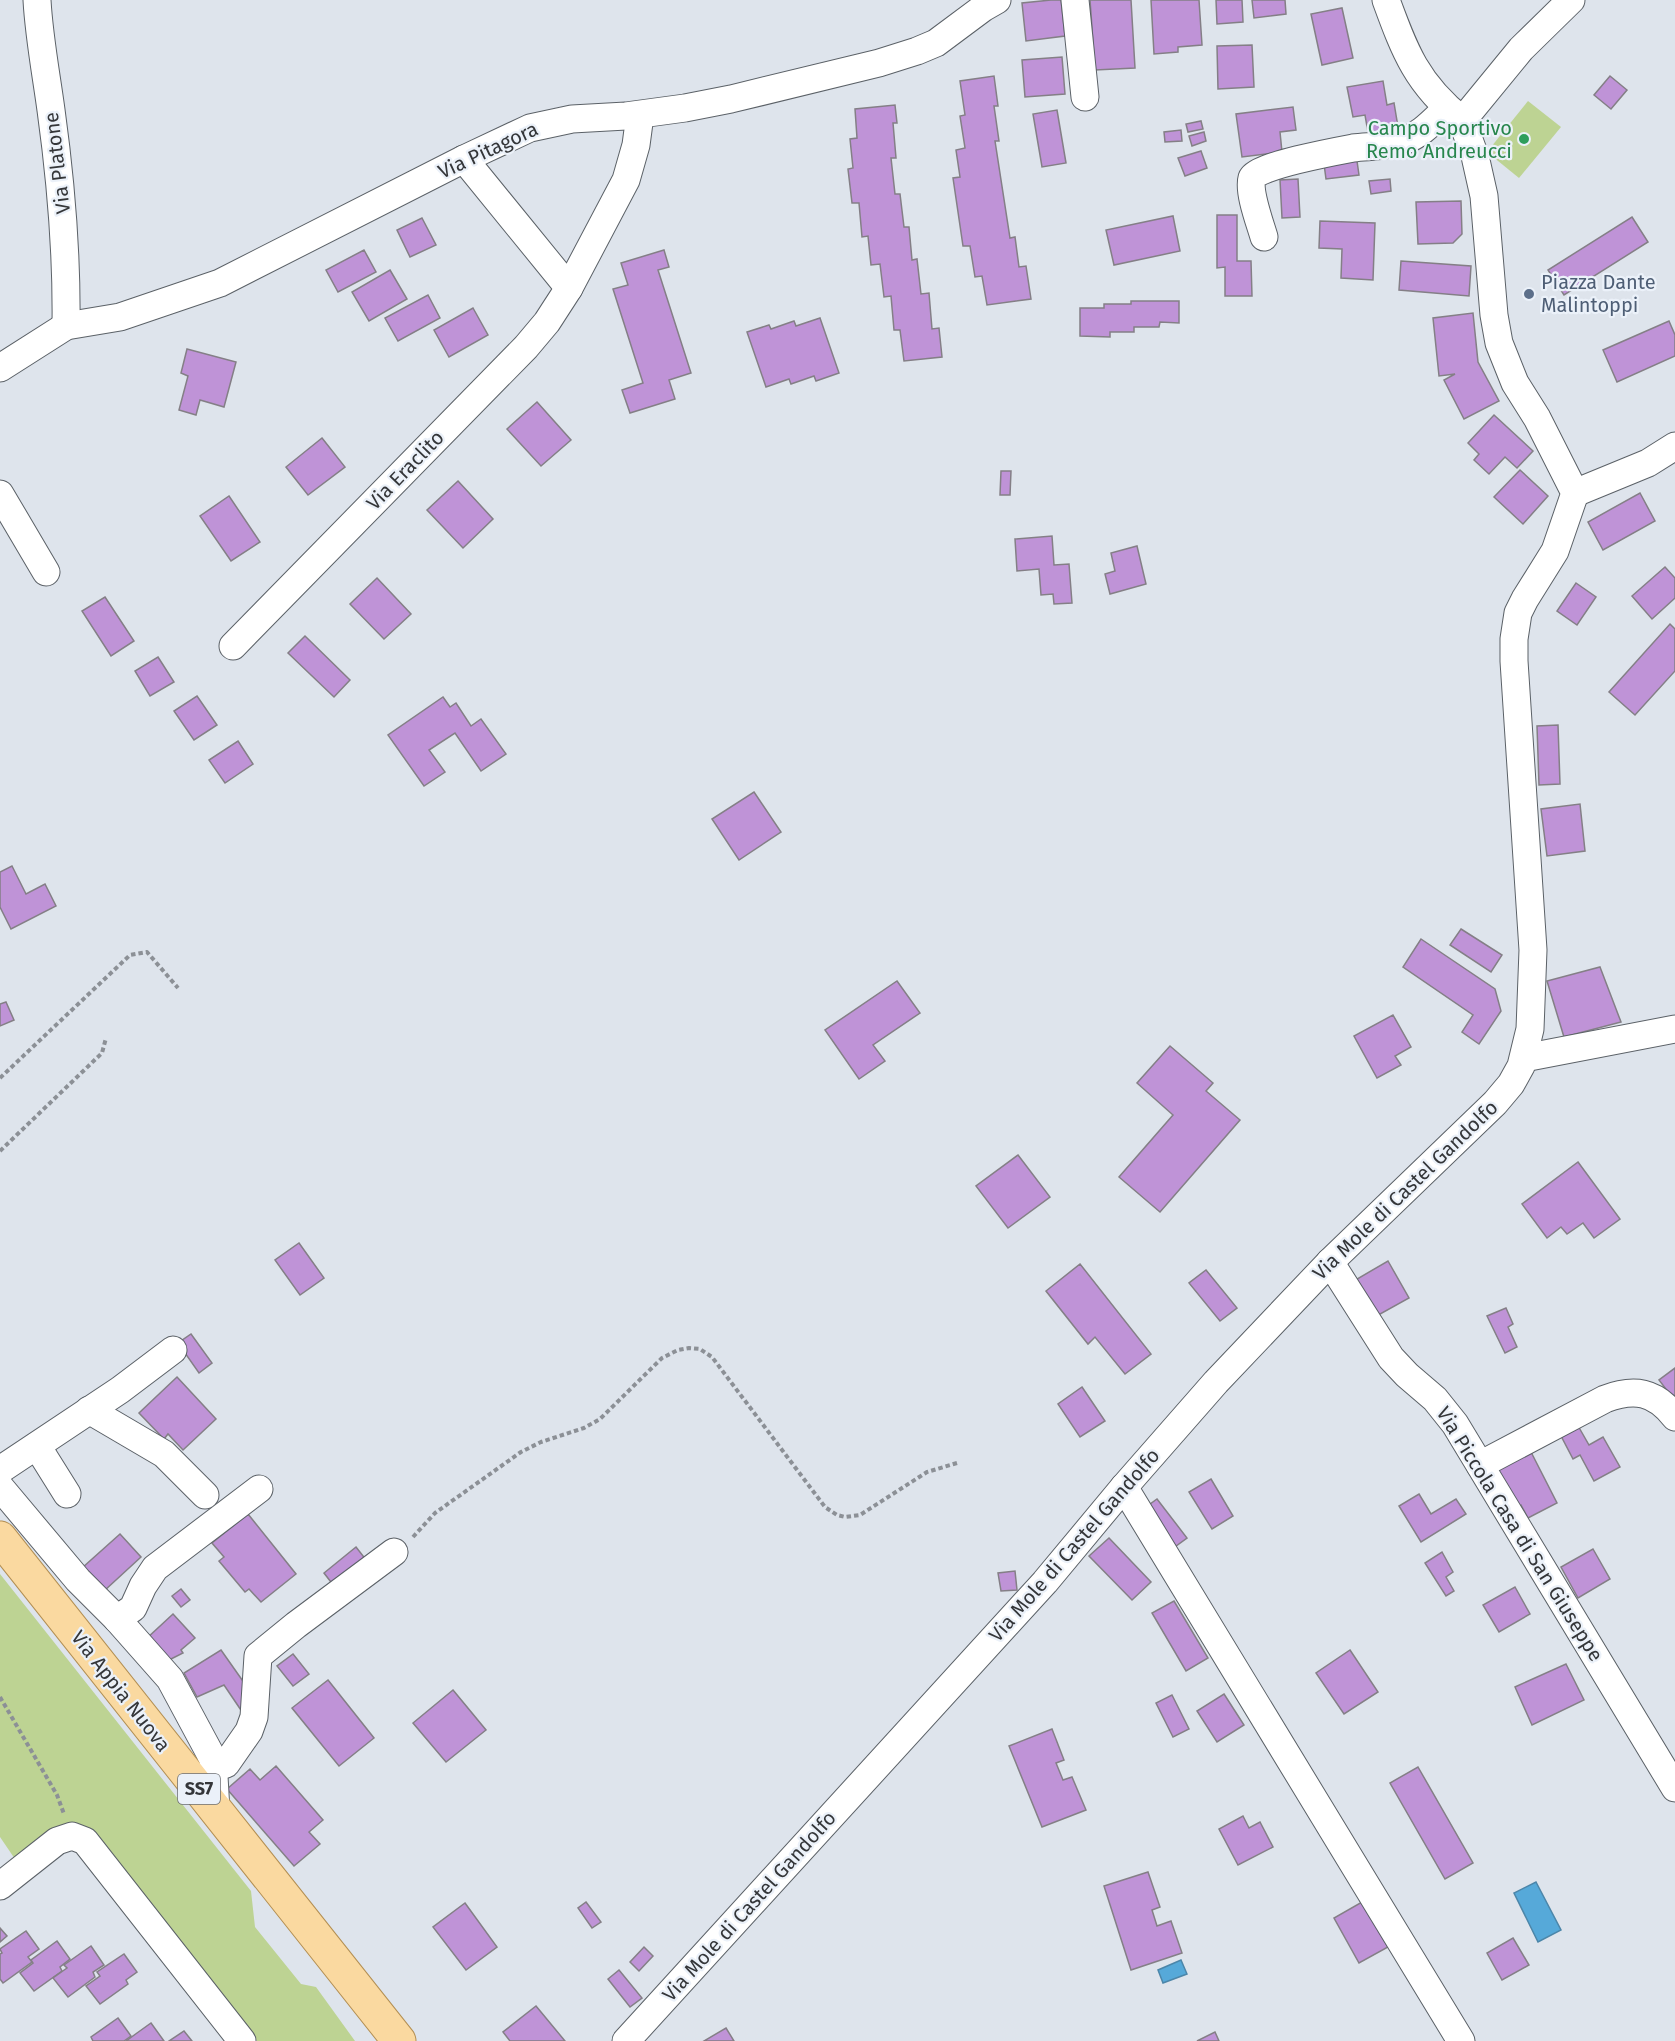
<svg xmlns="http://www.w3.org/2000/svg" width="1675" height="2041" font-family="'Fira Sans',sans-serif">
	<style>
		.green { fill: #bdd393 }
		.water { fill: #56a9d9; stroke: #4c86a9; stroke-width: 1.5 }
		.building { fill: #bf93d7; stroke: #847f86; stroke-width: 1.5 }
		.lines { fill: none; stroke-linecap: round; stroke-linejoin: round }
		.minor-casing { stroke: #5b6167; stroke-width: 29 }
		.major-casing { stroke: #b38f53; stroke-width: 35 }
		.path { stroke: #8c9096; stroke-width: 4; stroke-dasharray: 4.5 3; stroke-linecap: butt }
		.minor { stroke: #fff; stroke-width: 27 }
		.major { stroke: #fad9a0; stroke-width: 33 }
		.leisure-dot { fill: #2e9e5b; stroke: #ebf1f9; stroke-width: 2 }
		.service-dot { fill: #5c6f8a; stroke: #ebf1f9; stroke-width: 2 }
		.labels { text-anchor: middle; stroke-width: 4.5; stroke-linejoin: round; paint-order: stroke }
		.shield { fill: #ebf1f9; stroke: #6b6e73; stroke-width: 1.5 }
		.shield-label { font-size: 18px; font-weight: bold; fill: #343639 }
		.leisure-label { font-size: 20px; fill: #27864d; stroke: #ebf1f9; text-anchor: end }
		.street-label { font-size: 20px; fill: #343639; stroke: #ebf1f9 }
		.service-label { font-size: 20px; fill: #4e5e75; stroke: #ebf1f9; text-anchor: start }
	</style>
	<rect width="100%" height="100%" fill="#dee4ec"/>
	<g class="green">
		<polygon points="1528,101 1561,127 1519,178 1487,152"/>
		<polygon points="0,1574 251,1891 255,1927 301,1984 316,1987 355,2041 257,2041 91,1833 17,1862 0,1837"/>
	</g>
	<g class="water">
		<polygon points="1536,1882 1561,1930 1538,1942 1514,1893"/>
		<polygon points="1181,1960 1187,1974 1163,1983 1158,1970"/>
	</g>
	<g class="building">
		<polygon points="1051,0 1061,0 1065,36 1026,41 1022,3"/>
		<polygon points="1090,0 1131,0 1135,68 1095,70"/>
		<polygon points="1151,0 1199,0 1202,45 1178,47 1178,52 1154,54"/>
		<polygon points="1216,0 1242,0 1243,22 1217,24"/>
		<polygon points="1252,0 1285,0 1286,14 1254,18"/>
		<polygon points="1342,8 1353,58 1322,65 1311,14"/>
		<polygon points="1252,45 1254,87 1218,89 1217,46"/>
		<polygon points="1062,57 1065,94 1025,97 1022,60"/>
		<polygon points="994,76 998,106 994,106 999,141 995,141 1010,238 1015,237 1019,267 1026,266 1031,299 987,305 982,276 975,277 970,246 963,246 953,178 960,177 956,150 965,148 960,116 965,115 960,81"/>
		<polygon points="1610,76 1627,90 1611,109 1594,95"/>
		<polygon points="1383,81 1387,105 1394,103 1399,133 1369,138 1365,115 1353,117 1347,87"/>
		<polygon points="895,105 897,123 893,123 896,158 891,158 895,194 900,194 904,227 909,227 912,260 917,259 921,294 929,293 932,329 939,328 942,357 904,361 900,330 894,330 891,296 884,297 880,264 871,265 868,236 862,237 859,203 852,203 848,169 853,168 850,139 857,138 855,109"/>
		<polygon points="1293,107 1296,130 1280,132 1282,152 1242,157 1236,114"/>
		<polygon points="1057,110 1066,163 1042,167 1033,114"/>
		<polygon points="1201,121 1203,129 1188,132 1186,124"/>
		<polygon points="1181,130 1182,141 1165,142 1164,132"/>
		<polygon points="1204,132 1206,141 1192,146 1189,136"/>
		<polygon points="1201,151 1207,168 1185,176 1178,158"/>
		<polygon points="1357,161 1359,175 1326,179 1324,164"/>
		<polygon points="1298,179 1300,217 1282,218 1280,180"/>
		<polygon points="1390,179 1391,191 1371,194 1369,181"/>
		<polygon points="1461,201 1462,234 1453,243 1418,244 1416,202"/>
		<polygon points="1217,215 1237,215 1237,261 1251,261 1252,296 1225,296 1225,267 1217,268"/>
		<polygon points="1173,216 1180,251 1114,265 1106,230"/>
		<polygon points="1632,217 1648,242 1564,295 1548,270"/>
		<polygon points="422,218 436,245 410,257 397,230"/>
		<polygon points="1320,221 1375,223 1373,280 1341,278 1342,249 1319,248"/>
		<polygon points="364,250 376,272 338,292 326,270"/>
		<polygon points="664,250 669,267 658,270 691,373 669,380 675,399 630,413 622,390 643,383 613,289 628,285 621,263"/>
		<polygon points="1401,261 1471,266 1469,296 1399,290"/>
		<polygon points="390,270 407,299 369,321 352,292"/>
		<polygon points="428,295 440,318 398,341 385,318"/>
		<polygon points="1131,301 1179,301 1179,323 1160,322 1159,327 1134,327 1134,332 1110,332 1110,337 1080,336 1080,308 1104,308 1104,304 1131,304"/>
		<polygon points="473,308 488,335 449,357 434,330"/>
		<polygon points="1473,313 1478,362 1499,401 1464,419 1444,380 1455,374 1439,376 1433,318"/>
		<polygon points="820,318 839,373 816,381 814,376 791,384 789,379 766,387 747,332 769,325 771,329 794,321 796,326"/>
		<polygon points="1669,321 1675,335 1675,356 1617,382 1603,350"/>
		<polygon points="187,349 236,362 224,407 200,400 196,415 179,410 188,376 181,373"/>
		<polygon points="537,402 571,440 541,466 507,429"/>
		<polygon points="1494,415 1533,451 1517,468 1505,457 1489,474 1474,460 1479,454 1468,443"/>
		<polygon points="322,438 345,467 308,495 286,467"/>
		<polygon points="1520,470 1548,496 1523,524 1494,497"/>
		<polygon points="1001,471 1011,471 1010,495 1000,495"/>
		<polygon points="458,481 493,519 463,548 427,510"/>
		<polygon points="1640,493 1655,521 1603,550 1588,522"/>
		<polygon points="229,496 260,542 231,561 200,516"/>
		<polygon points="1052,536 1054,565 1069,564 1072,603 1054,604 1053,594 1041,595 1039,569 1017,571 1015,539"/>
		<polygon points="1137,546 1146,584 1110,594 1105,574 1115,571 1111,553"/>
		<polygon points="1665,567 1675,578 1675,598 1652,619 1632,596"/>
		<polygon points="377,578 411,614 384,639 350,604"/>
		<polygon points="1576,583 1596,597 1577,625 1557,611"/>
		<polygon points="105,597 134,641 111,656 82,611"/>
		<polygon points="1670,624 1675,629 1675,671 1635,715 1609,692"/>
		<polygon points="305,636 350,680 334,697 288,653"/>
		<polygon points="158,657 174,682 150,696 135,671"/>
		<polygon points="197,696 217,725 194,740 174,711"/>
		<polygon points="443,697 450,707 456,703 471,726 481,719 506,754 481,771 455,733 429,750 445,772 424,786 388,735"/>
		<polygon points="1558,725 1560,784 1539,785 1537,726"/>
		<polygon points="238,741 253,764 225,783 209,760"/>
		<polygon points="754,792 781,832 739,860 712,819"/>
		<polygon points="1580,804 1585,851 1547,856 1541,809"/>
		<polygon points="12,866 26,894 45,884 56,906 11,929 0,907 0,872"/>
		<polygon points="1461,929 1502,955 1491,972 1450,945"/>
		<polygon points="1421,939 1495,989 1501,1011 1479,1044 1462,1032 1473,1015 1403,967"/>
		<polygon points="1600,967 1621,1022 1564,1037 1547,981"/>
		<polygon points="897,981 920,1013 873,1045 885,1061 859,1079 825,1030"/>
		<polygon points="6,1002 14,1020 0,1026 0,1004"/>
		<polygon points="1393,1015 1411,1047 1395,1056 1401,1065 1377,1078 1354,1036"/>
		<polygon points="1170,1046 1213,1083 1206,1091 1240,1120 1160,1212 1119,1177 1173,1115 1137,1083"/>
		<polygon points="1018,1155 1050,1197 1008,1228 976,1186"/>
		<polygon points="1578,1162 1620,1219 1594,1238 1583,1223 1567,1234 1561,1227 1547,1238 1522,1204"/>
		<polygon points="299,1243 324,1278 300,1295 275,1260"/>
		<polygon points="1388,1261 1409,1298 1373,1318 1352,1282"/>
		<polygon points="1080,1264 1151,1354 1125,1374 1095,1337 1088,1344 1046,1291"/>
		<polygon points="1206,1270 1237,1308 1220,1321 1189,1283"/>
		<polygon points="1506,1308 1513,1324 1508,1327 1517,1347 1505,1353 1487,1316"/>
		<polygon points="191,1334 212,1363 199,1373 178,1343"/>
		<polygon points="1675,1368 1675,1401 1659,1380"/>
		<polygon points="177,1377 216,1419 183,1450 168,1434 164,1439 139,1413"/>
		<polygon points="1082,1387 1105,1421 1080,1437 1058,1404"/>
		<polygon points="1577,1424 1589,1445 1603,1437 1620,1467 1594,1481 1580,1455 1573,1459 1560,1434"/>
		<polygon points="1531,1452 1557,1503 1528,1518 1521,1505 1517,1508 1497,1470"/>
		<polygon points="1211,1479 1233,1516 1212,1529 1189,1492"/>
		<polygon points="1419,1494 1431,1514 1456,1499 1466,1514 1421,1542 1399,1506"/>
		<polygon points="1157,1499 1187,1538 1172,1549 1142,1510"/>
		<polygon points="248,1514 296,1574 261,1602 249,1589 245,1592 219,1561 224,1557 212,1543"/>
		<polygon points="120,1534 141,1557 104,1591 82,1568"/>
		<polygon points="1109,1538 1151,1582 1132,1600 1089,1556"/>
		<polygon points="356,1547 367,1561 334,1586 324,1573"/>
		<polygon points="1593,1549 1610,1579 1578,1598 1561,1567"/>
		<polygon points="1442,1552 1453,1572 1446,1577 1454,1591 1446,1596 1425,1563"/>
		<polygon points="1015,1571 1017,1590 1001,1591 998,1573"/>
		<polygon points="1515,1587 1530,1614 1499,1632 1483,1605"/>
		<polygon points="181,1589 190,1600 181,1607 172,1596"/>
		<polygon points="1174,1601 1208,1658 1186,1671 1152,1613"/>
		<polygon points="173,1614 195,1638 181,1650 183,1653 169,1660 145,1640"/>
		<polygon points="221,1650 252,1694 247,1719 224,1685 197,1697 184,1673"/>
		<polygon points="1350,1650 1378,1692 1344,1714 1316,1673"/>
		<polygon points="293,1654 309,1674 293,1686 277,1666"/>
		<polygon points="1566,1664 1584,1700 1532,1725 1515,1687"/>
		<polygon points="328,1680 374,1738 339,1766 292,1708"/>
		<polygon points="453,1690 486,1730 446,1762 413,1723"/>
		<polygon points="1224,1694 1244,1725 1217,1742 1197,1711"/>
		<polygon points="1172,1695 1189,1729 1173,1737 1156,1703"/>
		<polygon points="1052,1729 1064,1760 1056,1763 1063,1780 1072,1777 1086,1810 1042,1827 1009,1746"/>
		<polygon points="276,1766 323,1820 309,1832 320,1844 294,1866 227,1789 250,1769 260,1780"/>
		<polygon points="1418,1767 1473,1863 1445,1879 1390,1783"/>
		<polygon points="1243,1816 1249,1828 1260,1822 1273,1847 1238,1865 1219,1829"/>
		<polygon points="1148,1872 1160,1907 1152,1910 1157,1926 1171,1921 1182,1953 1131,1970 1104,1886"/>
		<polygon points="586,1902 601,1922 592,1928 578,1908"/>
		<polygon points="1362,1902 1388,1947 1359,1963 1334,1918"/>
		<polygon points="465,1903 497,1947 466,1970 433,1927"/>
		<polygon points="0,1928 7,1936 0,1942"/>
		<polygon points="26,1931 39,1949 28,1957 32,1962 3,1983 0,1979 0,1954 2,1953 0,1949"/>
		<polygon points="1513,1938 1529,1965 1502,1980 1487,1953"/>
		<polygon points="57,1941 70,1959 60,1967 62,1971 34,1991 20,1973 33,1963 31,1960"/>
		<polygon points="91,1946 104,1965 93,1972 95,1977 68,1997 53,1978 67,1968 64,1965"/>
		<polygon points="644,1947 653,1956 639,1971 630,1962"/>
		<polygon points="124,1954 137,1972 126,1980 128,1984 100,2004 86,1986 100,1976 97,1972"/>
		<polygon points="619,1970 642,1998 630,2007 608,1979"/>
		<polygon points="536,2006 565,2041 510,2041 503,2032"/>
		<polygon points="118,2018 131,2036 124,2041 93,2041 91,2037"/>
		<polygon points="151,2023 164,2041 126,2041 137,2033"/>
		<polygon points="726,2028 734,2041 704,2041"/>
		<polygon points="184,2031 192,2041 169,2041"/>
		<polygon points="1215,2032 1219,2041 1197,2041"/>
	</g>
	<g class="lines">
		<defs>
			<g id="minor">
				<path d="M 37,0 C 39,37 46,73 51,110 C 61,182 67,253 66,326"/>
				<polyline points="1075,0 1085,97"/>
				<path d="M 1386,0 C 1405,52 1417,84 1462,120"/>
				<polyline points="1462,121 1521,49 1571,0"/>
				<polyline points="464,159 569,288 626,180 636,145 640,115"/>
				<path d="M 1264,237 C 1260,223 1248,192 1252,178 C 1256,166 1337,151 1353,148 C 1369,146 1387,147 1403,141 C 1421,135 1433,121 1447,108"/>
				<polyline points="0,368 66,326 120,317 220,283 464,159 530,128 572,119 626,116 685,108 731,99 879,63 917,51 936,43 983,8 997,0"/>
				<polyline points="1575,493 1648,463 1675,446"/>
				<polyline points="0,494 46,572"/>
				<polyline points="233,646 526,347 547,322 569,288"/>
				<polyline points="1524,1058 1675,1029"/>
				<polyline points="1330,1262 1391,1358 1407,1375 1435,1399 1455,1424 1675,1788"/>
				<polyline points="89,1410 164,1454 205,1495"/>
				<polyline points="37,1446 67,1494"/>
				<path d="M 1480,1465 L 1605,1399 C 1634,1388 1655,1391 1675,1417"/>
				<polyline points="0,1470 120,1390 173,1350"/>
				<polyline points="0,1487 78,1580 117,1619 170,1679 213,1759 216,1811"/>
				<polyline points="1124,1487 1461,2041"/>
				<polyline points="117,1619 133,1608 143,1586 155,1568 259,1489"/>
				<polyline points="214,1768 226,1764 249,1731 254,1717 258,1656 296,1625 394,1552"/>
				<polyline points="0,1886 57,1841 72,1836 85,1841 242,2041"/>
				<polyline points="626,2041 1045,1582 1124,1487 1216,1382 1330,1262 1495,1103 1511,1084 1521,1066 1530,1029 1533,950 1514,661 1514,639 1518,613 1525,599 1555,551 1575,493 1537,418 1515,383 1499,343 1494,315 1484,196 1475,156 1462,121"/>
			</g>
			<polyline id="major" points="0,1538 399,2041"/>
		</defs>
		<use href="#minor" class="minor-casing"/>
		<use href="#major" class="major-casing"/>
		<g class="path">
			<polyline points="0,1078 130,955 147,952 178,988"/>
			<polyline points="0,1151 102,1053 106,1038"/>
			<polyline points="413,1537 435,1513 521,1452 541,1442 584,1428 600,1419 662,1358 678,1350 689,1348 700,1349 712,1357 825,1507 837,1515 845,1517 860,1515 927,1472 957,1463"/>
			<polyline points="0,1697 57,1795 64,1814"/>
		</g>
		<use href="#minor" class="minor"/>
		<use href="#major" class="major"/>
	</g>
	<circle class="leisure-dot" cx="1524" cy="139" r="6"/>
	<circle class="service-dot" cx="1529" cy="294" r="6"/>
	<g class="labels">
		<rect class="shield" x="178" y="1774" width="42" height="30" rx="4.5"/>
		<g class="shield-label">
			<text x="199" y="1795">SS7</text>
		</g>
		<g class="leisure-label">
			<text x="1512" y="135">Campo Sportivo<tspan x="1512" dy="23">Remo Andreucci</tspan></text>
		</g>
		<g class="street-label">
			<text transform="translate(488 150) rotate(-25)" y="7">Via Pitagora</text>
			<text transform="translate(57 163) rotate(-97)" y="7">Via Platone</text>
			<text transform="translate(405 470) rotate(-46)" y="7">Via Eraclito</text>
			<text transform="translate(1405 1190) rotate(-44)" y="7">Via Mole di Castel Gandolfo</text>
			<text transform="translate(1520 1534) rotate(58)" y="7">Via Piccola Casa di San Giuseppe</text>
			<text transform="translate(1074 1545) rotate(-49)" y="7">Via Mole di Castel Gandolfo</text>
			<text transform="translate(121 1691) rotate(52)" y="7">Via Appia Nuova</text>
			<text transform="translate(749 1906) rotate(-48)" y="7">Via Mole di Castel Gandolfo</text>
		</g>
		<g class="service-label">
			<text x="1541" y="289">Piazza Dante<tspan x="1541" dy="23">Malintoppi</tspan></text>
		</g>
	</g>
</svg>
